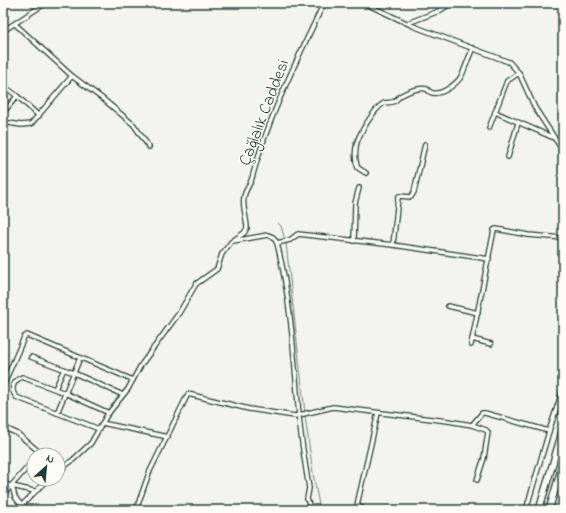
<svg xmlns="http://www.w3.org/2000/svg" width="566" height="513" font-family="'Indie Flower',sans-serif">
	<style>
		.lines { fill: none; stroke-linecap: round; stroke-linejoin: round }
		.stream { stroke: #6e8179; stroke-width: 1 }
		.minor-casing { stroke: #1f3d34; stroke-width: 6 }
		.highway-casing { stroke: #1f3d34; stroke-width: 8 }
		.minor { stroke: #fdfcf7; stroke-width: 3.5 }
		.highway { stroke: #fdfcf7; stroke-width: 5.5 }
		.labels { text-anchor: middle; stroke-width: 3; stroke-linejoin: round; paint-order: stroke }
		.street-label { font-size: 17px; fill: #1f3d34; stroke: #fdfcf7 }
	</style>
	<rect width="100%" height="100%" fill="#f4f4ef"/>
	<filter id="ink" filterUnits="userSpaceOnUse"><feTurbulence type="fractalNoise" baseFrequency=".025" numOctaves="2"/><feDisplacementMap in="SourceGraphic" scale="8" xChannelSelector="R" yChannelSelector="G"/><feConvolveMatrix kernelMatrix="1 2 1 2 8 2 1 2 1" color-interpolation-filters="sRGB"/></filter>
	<g filter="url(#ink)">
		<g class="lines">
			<g class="stream">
				<polyline points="275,220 281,226 285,240"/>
				<polyline points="286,243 305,413"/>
				<polyline points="305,416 313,473 320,510"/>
			</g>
			<defs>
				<g id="minor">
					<polyline points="364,3 413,26 509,62 519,73 535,108 563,151"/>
					<polyline points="552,3 563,4"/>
					<polyline points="408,23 439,11 452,3"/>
					<polyline points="15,24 72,76 103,99 134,125 149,147"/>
					<polyline points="3,31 46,3"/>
					<polyline points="3,85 17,96 39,116"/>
					<polyline points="495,112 554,138"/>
					<polyline points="3,113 17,96"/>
					<polyline points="3,122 21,125 31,124 72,76"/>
					<polyline points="489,128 507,81 519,73"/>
					<polyline points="508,157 518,123"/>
					<path d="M 366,173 L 358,168 C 355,161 355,154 356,147 C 357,136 374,109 384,103 C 387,102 390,103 393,102 C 396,101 398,98 400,96 C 407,92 418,87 427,89 C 435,101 458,84 462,75 C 466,66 469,56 473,48"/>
					<polyline points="233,241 268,235 273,237 277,243 290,240 298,234 393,245 489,259"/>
					<polyline points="354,241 355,203 359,188"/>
					<path d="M 277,243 C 291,299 294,358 299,416 C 301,440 305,464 309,488 L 307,499 L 311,510"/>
					<polyline points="393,245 398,198 399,196 411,197 414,192 425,144"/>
					<polyline points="448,306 478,313"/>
					<polyline points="472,339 491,344"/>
					<polyline points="471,345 494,230 496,229 528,235 563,238"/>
					<polyline points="31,357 74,373 123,395"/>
					<polyline points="3,386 22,342 24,337 27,335 133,380"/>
					<polyline points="55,389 64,369"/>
					<polyline points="57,413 80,358"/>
					<polyline points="102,423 168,437"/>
					<polyline points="472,425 482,413 485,413 549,431"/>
					<polyline points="3,427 18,434 43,455"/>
					<path d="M 99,429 L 16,397 C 10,389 13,381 22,377 L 65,393 L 109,413"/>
					<path d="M 58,471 L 73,460 L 91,443 L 107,415 L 128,389 L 141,365 L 179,313 L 196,284 L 217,269 L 222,254 L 231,242 L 244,233 L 247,228 C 247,218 242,207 244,197 C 245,190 250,185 252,178 C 268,117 297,60 324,3"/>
					<polyline points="3,484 34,491"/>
					<polyline points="12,486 15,497 21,505"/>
					<polyline points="3,495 34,460"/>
					<polyline points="17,510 48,479"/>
					<polyline points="136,510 149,473 188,394 249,409 295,416 333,407 448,421 472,425 486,430 488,432 484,458 477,480"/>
					<polyline points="365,510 357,505 378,413"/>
					<polyline points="526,510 550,428 563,389"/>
				</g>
				<g id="highway">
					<polyline points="539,510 563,429"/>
					<polyline points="549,510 563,463"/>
				</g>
			</defs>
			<use href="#minor" class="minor-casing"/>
			<use href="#highway" class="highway-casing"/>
			<use href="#minor" class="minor"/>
			<use href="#highway" class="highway"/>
		</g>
	</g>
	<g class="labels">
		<g class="street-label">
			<text transform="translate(263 112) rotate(-69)" y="6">Çağlalık Caddesi</text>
		</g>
	</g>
	<rect width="566" height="513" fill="none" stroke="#fdfcf7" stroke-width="16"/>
	<rect x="8" y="8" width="550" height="497" fill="none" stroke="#1f3d34" stroke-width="1.5" filter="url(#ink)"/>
	<g transform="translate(46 467) rotate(27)"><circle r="19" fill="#fdfcf7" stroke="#a4b0a9"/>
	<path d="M0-3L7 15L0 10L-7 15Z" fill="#1f3d34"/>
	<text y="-6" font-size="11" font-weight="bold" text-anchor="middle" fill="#1f3d34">N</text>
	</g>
</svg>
